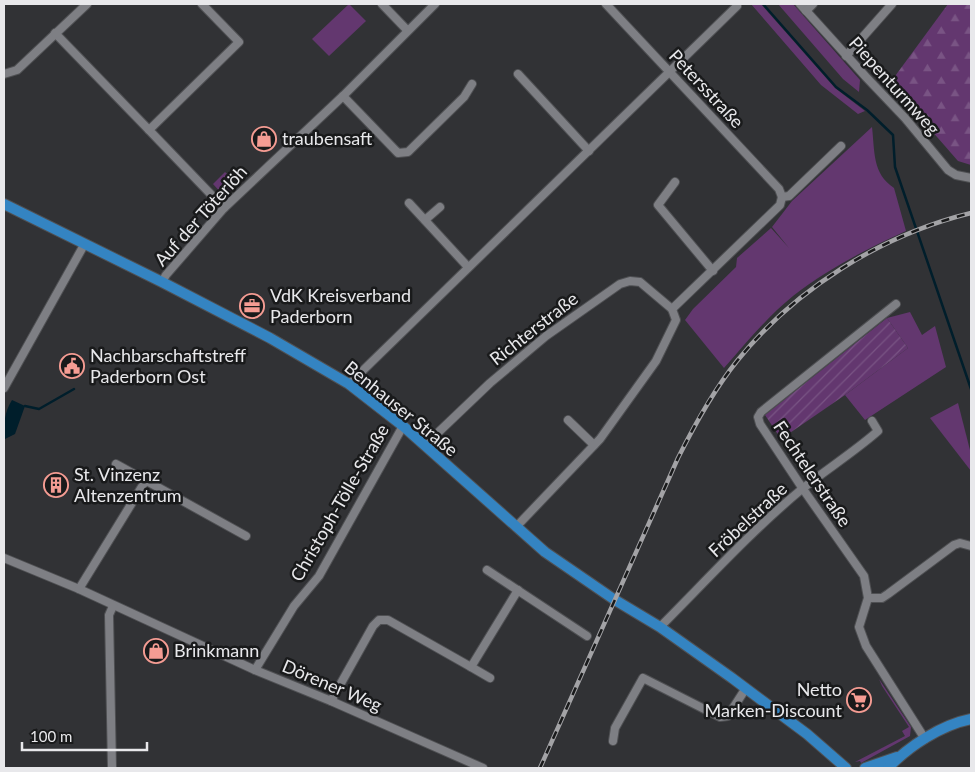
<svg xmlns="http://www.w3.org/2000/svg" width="975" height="772" font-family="Lato,sans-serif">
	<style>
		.grass { fill: #63376f }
		.forest { fill: url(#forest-firs) }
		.garden { fill: url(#garden-furrows) }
		.water { fill: #001e2b }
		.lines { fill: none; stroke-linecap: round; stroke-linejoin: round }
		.stream { stroke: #001e2b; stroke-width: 2.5 }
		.minor-casing { stroke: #4f5053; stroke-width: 10 }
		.major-casing { stroke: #4f5053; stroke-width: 12 }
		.minor { stroke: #7e7f84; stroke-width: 8 }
		.major { stroke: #3484c2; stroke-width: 10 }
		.rail-casing { stroke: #a3a3a6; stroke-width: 4.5 }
		.rail { stroke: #191a1b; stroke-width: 2.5; stroke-dasharray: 8; stroke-linecap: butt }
		.labels { text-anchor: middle; stroke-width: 5; stroke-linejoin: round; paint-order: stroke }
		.street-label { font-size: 18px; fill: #e8e8eb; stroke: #191a1b }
		.poi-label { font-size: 18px; fill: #e8e8eb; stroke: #191a1b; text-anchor: start }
	</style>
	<defs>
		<pattern id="forest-firs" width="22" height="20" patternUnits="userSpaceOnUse" patternTransform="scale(1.25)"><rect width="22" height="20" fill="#63376f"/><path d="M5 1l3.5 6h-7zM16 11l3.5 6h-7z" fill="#795484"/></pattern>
		<pattern id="garden-furrows" width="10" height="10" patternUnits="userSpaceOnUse" patternTransform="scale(1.25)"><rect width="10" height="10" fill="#63376f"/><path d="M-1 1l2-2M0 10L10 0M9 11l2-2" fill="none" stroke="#795484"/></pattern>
	</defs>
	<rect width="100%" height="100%" fill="#313235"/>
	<g class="grass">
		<polygon points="349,4 366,21 329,56 312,39"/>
		<polygon points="751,4 761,4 835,88 865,111 858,114 821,85"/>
		<polygon points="778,4 793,4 860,80 859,92 843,79"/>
		<path d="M 872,127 C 875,152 872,173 894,188 L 906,231 C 866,249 828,269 793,296 C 767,317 746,343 724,368 L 685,320 L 693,309 L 736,267 L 737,258 L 771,228 L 789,248 L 772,227 L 792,201 Z"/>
		<polygon points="225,172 238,184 227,195 222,194 213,184"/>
		<polygon points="910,312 922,335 935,326 946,367 865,420 845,395 908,348 887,318"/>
		<polygon points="958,403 971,454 971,471 930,418"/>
		<polygon points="879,679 911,727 910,736 861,763 860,761 855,762 905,736 902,731 909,727 882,686"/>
	</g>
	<polygon class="forest" points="948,4 971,4 971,165 958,161 890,83"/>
	<polygon class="garden" points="887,318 908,348 845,395 781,439 765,415"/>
	<path class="water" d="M 12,400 L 25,406 L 15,434 L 5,439 L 4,438 C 4,423 4,413 12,400 Z"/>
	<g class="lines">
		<g class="stream">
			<polyline points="763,4 836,87 867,110 893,135 895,167 971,389"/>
			<polyline points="25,406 39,409 74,389"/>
		</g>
		<defs>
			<g id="minor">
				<polyline points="202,4 239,42 149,130 224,208"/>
				<polyline points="382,4 407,30"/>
				<polyline points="606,4 779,189 782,197"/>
				<polyline points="800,4 866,77 905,118 948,170 956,175 971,178"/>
				<polyline points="806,11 813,4"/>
				<polyline points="55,33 149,130"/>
				<polyline points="846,56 892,4"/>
				<polyline points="4,74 17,70 87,4"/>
				<polyline points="518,74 589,151"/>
				<polyline points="343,96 398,153 408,152 464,97 472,84"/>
				<polyline points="675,182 658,205 713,271"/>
				<polyline points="782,197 789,196 841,146"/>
				<polyline points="409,203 468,267"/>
				<polyline points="425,220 440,207"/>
				<polyline points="162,282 166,275 224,208 343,96 435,4"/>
				<polyline points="896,304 761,412 758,417 760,424 803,489 864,576 868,598 859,627 866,646 925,739"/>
				<polyline points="349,384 737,6"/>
				<polyline points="4,388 84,245"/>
				<polyline points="568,420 594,445"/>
				<polyline points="425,445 490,383 546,336 620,284 630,281 640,282 672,309"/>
				<polyline points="116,464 246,536"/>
				<polyline points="516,527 600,439 656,361 676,320 672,309 780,205 782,197"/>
				<polyline points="4,558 79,589 255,670 331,701 483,768"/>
				<polyline points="487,570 587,636"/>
				<polyline points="79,589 146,480"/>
				<polyline points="868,598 882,598 888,594 954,545 960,543 971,546"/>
				<path d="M 660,627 C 706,581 751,531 802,489 C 827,469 854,452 878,431 L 872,421"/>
				<polyline points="471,667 490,678"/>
				<polyline points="255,670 294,606 319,576 403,426"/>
				<polyline points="331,701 373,626 379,620 388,620 471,667 518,590"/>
				<polyline points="613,741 615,728 643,678 720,717 728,716 746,688"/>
				<polyline points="112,768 109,615 113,606"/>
			</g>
			<g id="major">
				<polyline points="4,204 162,282 270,338 349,384 403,426 545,552 615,600 660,627 732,678 807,734 846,768"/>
				<polyline points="865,768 897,757"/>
				<path d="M 888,768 C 909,746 941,725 971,719"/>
			</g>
		</defs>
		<use href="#minor" class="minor-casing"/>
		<use href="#major" class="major-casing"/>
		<use href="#minor" class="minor"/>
		<use href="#major" class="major"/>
		<defs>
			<path id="rail" d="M 540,768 L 678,458 C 695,424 713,391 737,361 C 795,289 881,235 971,213"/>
		</defs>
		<use href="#rail" class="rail-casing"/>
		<use href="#rail" class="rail"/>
	</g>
	<defs>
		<symbol id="shop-ring" viewBox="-11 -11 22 22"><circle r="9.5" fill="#191a1b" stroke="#f59c93" stroke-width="1.5"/><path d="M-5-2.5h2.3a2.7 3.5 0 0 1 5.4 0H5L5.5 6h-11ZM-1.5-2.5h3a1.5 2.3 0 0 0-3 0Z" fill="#f59c93"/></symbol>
		<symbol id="office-ring" viewBox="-11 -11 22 22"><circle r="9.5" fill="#191a1b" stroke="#f59c93" stroke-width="1.5"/><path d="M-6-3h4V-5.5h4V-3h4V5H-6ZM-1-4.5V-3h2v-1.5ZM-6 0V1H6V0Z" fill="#f59c93"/></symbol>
		<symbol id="civic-ring" viewBox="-11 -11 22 22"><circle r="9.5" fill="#191a1b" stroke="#f59c93" stroke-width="1.5"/><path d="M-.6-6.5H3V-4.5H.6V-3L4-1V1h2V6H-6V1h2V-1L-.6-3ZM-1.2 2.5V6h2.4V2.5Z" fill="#f59c93"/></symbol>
		<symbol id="building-ring" viewBox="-11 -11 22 22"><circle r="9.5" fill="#191a1b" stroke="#f59c93" stroke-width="1.5"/><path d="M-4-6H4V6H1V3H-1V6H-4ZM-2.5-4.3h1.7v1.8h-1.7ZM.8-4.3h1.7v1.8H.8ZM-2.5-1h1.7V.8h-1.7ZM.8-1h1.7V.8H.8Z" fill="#f59c93"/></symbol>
		<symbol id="supermarket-ring" viewBox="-11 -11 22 22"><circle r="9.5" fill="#191a1b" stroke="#f59c93" stroke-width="1.5"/><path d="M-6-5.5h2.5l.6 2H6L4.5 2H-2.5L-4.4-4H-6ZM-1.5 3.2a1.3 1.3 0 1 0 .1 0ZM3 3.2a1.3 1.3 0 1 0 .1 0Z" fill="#f59c93"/></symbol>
	</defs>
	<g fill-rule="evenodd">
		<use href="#shop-ring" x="250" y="125" width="28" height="28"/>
		<use href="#office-ring" x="238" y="292" width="28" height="28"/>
		<use href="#civic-ring" x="58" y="352" width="28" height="28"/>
		<use href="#building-ring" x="42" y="471" width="28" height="28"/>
		<use href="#shop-ring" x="142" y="637" width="28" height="28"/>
		<use href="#supermarket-ring" x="845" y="686" width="28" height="28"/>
	</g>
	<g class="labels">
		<g class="street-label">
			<text transform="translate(894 86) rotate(48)" y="6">Piepenturmweg</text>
			<text transform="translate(706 89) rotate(47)" y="6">Petersstraße</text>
			<text transform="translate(201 216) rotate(-48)" y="6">Auf der Töterlöh</text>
			<text transform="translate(534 329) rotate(-38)" y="6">Richterstraße</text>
			<text transform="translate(401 409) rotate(39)" y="6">Benhauser Straße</text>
			<text transform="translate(812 474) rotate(56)" y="6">Fechtelerstraße</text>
			<text transform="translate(340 503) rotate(-60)" y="6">Christoph-Tölle-Straße</text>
			<text transform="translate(748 520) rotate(-43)" y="6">Fröbelstraße</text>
			<text transform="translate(332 686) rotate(23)" y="6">Dörener Weg</text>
		</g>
		<g class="poi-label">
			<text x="282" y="145">traubensaft</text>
			<text x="270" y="302">VdK Kreisverband<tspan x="270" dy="21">Paderborn</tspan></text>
			<text x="90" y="362">Nachbarschaftstreff<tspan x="90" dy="21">Paderborn Ost</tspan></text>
			<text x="74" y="481">St. Vinzenz<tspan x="74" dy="21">Altenzentrum</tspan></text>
			<text x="174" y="657">Brinkmann</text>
			<text x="842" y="696" text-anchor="end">Netto<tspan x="842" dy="21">Marken-Discount</tspan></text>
		</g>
	</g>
	<rect width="975" height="772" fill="none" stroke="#e8e8eb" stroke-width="10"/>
	<path d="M22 742v8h125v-8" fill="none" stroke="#e8e8eb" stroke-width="2.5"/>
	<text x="30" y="742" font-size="15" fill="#e8e8eb" stroke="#191a1b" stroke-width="4" paint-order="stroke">100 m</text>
</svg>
